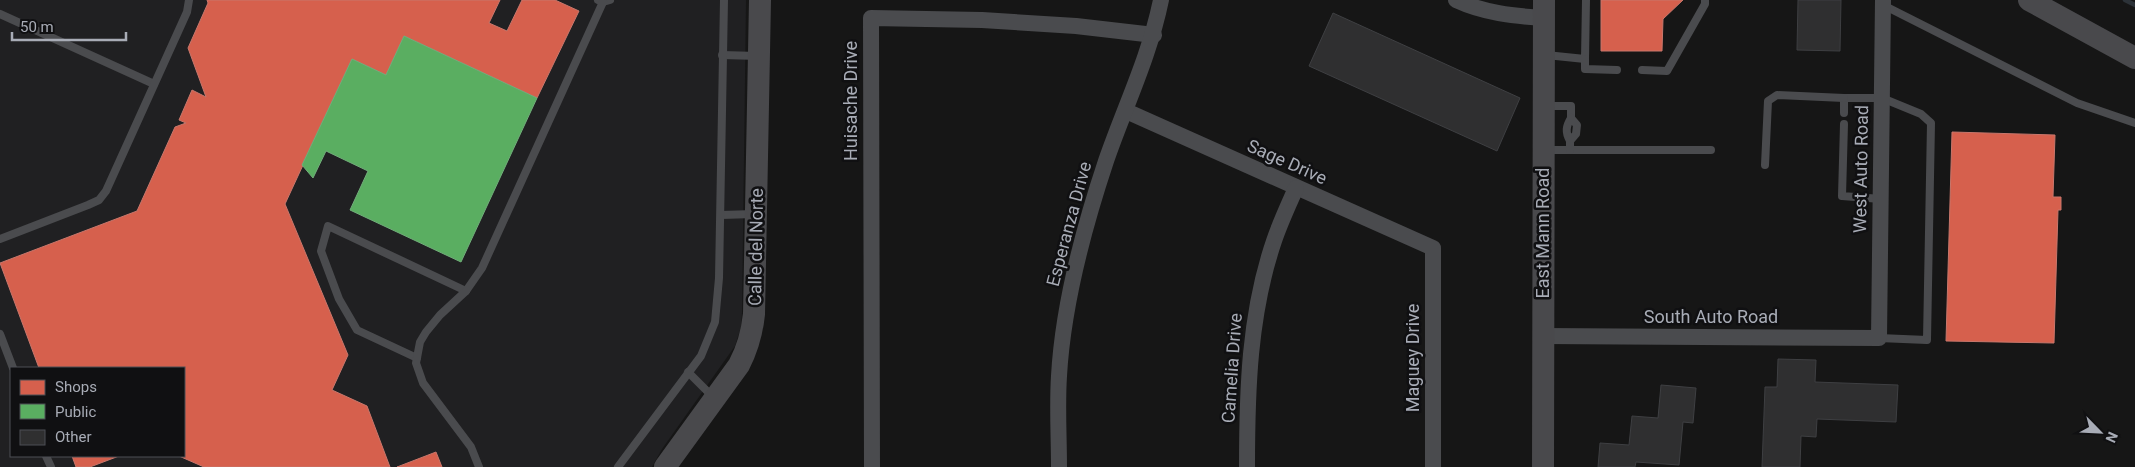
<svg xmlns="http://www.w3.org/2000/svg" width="2135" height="467" font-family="Roboto,sans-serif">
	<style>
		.built { fill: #202022; fill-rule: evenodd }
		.shops { fill: #d6604d; stroke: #c8776c }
		.public { fill: #5aae61; stroke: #71ad7a }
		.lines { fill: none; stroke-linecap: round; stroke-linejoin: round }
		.stream { stroke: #2c3238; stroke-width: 4.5 }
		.building { fill: #2f2f30; stroke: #3e3f42 }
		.lane { stroke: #4a4b4e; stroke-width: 8 }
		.street { stroke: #4a4b4e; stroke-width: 16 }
		.secondary { stroke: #49494c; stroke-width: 22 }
		.labels { text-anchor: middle; stroke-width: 5; stroke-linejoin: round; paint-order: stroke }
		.street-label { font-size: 18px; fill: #a8acb6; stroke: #101012 }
	</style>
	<rect width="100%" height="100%" fill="#161616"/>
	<path class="built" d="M 0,0 L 746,0 L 742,313 L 741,327 L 735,346 L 662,449 L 652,467 L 0,467 ZM 11,368 L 184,368 L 184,456 L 11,456 Z"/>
	<g class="shops">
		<polygon points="207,0 500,0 489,23 507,31 522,0 555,0 579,11 537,98 404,36 386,75 352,59 285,204 348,355 332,390 367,406 390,467 204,467 179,456 184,456 184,368 39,368 0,263 137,211 175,127 186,123 179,120 192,90 206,97 188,48 208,3"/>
		<polygon points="1601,0 1683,0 1663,19 1662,51 1601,51"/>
		<polygon points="1952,132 2055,135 2053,197 2061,197 2061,210 2058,210 2054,343 1946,341"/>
		<polygon points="436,452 442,467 397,467"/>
		<polygon points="72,456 119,456 90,467 76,467"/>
	</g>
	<polygon class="public" points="404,36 537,98 461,262 350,210 368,171 326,151 313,178 302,165 352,59 386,75"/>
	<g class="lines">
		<polyline class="stream" points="2125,0 2135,5"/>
	</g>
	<g class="building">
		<polygon points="1798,0 1841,0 1840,51 1797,50"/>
		<polygon points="1333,13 1520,98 1497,151 1309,66"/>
		<polygon points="1778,359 1816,360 1815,382 1898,385 1896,422 1817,419 1816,437 1801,436 1800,467 1762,467 1765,387 1777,387"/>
		<polygon points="1661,385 1696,388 1693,423 1683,422 1679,465 1636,462 1635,467 1598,467 1600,443 1629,445 1632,416 1658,418"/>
	</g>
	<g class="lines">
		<g class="lane">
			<polyline points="598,0 603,2 610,0"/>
			<polyline points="1883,5 2077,103 2135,123"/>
			<polyline points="0,14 154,84"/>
			<polyline points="722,55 758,56"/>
			<polyline points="1546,55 1585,59 1586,0"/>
			<polyline points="1585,59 1585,69 1617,70"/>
			<polyline points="1642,70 1667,71 1705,4 1705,0"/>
			<polyline points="1545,106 1571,106 1571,118"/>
			<polyline points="1844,113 1844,98 1882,98 1921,114 1931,123 1927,340 1879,338"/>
			<polyline points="1844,124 1842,196 1881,199"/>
			<polyline points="1546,150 1711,150"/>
			<path d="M 1570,150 L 1570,141 L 1576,134 L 1577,125 L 1571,118 C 1566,126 1565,132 1570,141"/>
			<polyline points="1765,165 1768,101 1777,95 1844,98"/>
			<polyline points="721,215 754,214"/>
			<polyline points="0,239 88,205 99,200 106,191 187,12 189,0"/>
			<polyline points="0,334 13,368"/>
			<polyline points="417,358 357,330 339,299 321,251 328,226 466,291"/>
			<polyline points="688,372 713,397"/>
			<polyline points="46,456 51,467"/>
			<polyline points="479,467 471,447 423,383 416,363 420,342 426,332 440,315 466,291 482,268 603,2"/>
			<polyline points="618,467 701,356 715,322 719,278 724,0"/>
		</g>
		<g class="street">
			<path d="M 1456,0 C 1484,13 1513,16 1544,18"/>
			<polyline points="1126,111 1433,248 1433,467"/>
			<polyline points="1543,336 1879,338 1883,0"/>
			<polyline points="872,467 871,18 982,20 1076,26 1154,35"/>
			<path d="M 1059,467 C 1059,437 1057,406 1059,376 C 1063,304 1083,230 1106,161 C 1125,106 1149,58 1161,0"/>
			<path d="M 1247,467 C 1247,391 1249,314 1274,241 C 1280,223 1288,206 1296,188"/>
		</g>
		<g class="secondary">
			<polyline points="2029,0 2135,58"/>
			<path d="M 665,467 L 739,365 C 748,348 752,333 754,314 L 760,0"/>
			<polyline points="1543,467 1544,0"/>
		</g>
	</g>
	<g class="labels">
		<g class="street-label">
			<text transform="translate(851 101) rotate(-90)" y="6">Huisache Drive</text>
			<text transform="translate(1287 162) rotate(24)" y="6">Sage Drive</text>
			<text transform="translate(1861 169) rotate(-89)" y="6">West Auto Road</text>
			<text transform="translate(1069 224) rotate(-75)" y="6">Esperanza Drive</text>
			<text transform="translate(1543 233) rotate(-90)" y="6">East Mann Road</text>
			<text transform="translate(756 247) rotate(-89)" y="6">Calle del Norte</text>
			<text x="1711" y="323">South Auto Road</text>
			<text transform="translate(1413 358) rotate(-90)" y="6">Maguey Drive</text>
			<text transform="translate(1232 368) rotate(-86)" y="6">Camelia Drive</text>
		</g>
	</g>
	<rect x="10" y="367" width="175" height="90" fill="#101012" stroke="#4d4e54"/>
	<rect x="20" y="380" width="25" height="15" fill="#d6604d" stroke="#4d4e54"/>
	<text x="55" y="392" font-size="15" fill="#a8acb6">Shops</text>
	<rect x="20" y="404" width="25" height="15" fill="#5aae61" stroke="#4d4e54"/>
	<text x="55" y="417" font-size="15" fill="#a8acb6">Public</text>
	<rect x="20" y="430" width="25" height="15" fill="#2f2f30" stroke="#4d4e54"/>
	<text x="55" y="442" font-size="15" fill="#a8acb6">Other</text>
	<g transform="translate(2100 432) rotate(114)" stroke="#101012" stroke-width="4" paint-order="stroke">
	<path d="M0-4L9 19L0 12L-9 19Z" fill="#a8acb6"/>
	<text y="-8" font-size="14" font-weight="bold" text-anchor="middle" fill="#a8acb6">N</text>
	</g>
	<path d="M12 32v8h114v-8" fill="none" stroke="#a8acb6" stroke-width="2.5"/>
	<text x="20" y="32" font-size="15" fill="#a8acb6" stroke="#101012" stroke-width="4" paint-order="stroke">50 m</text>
</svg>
